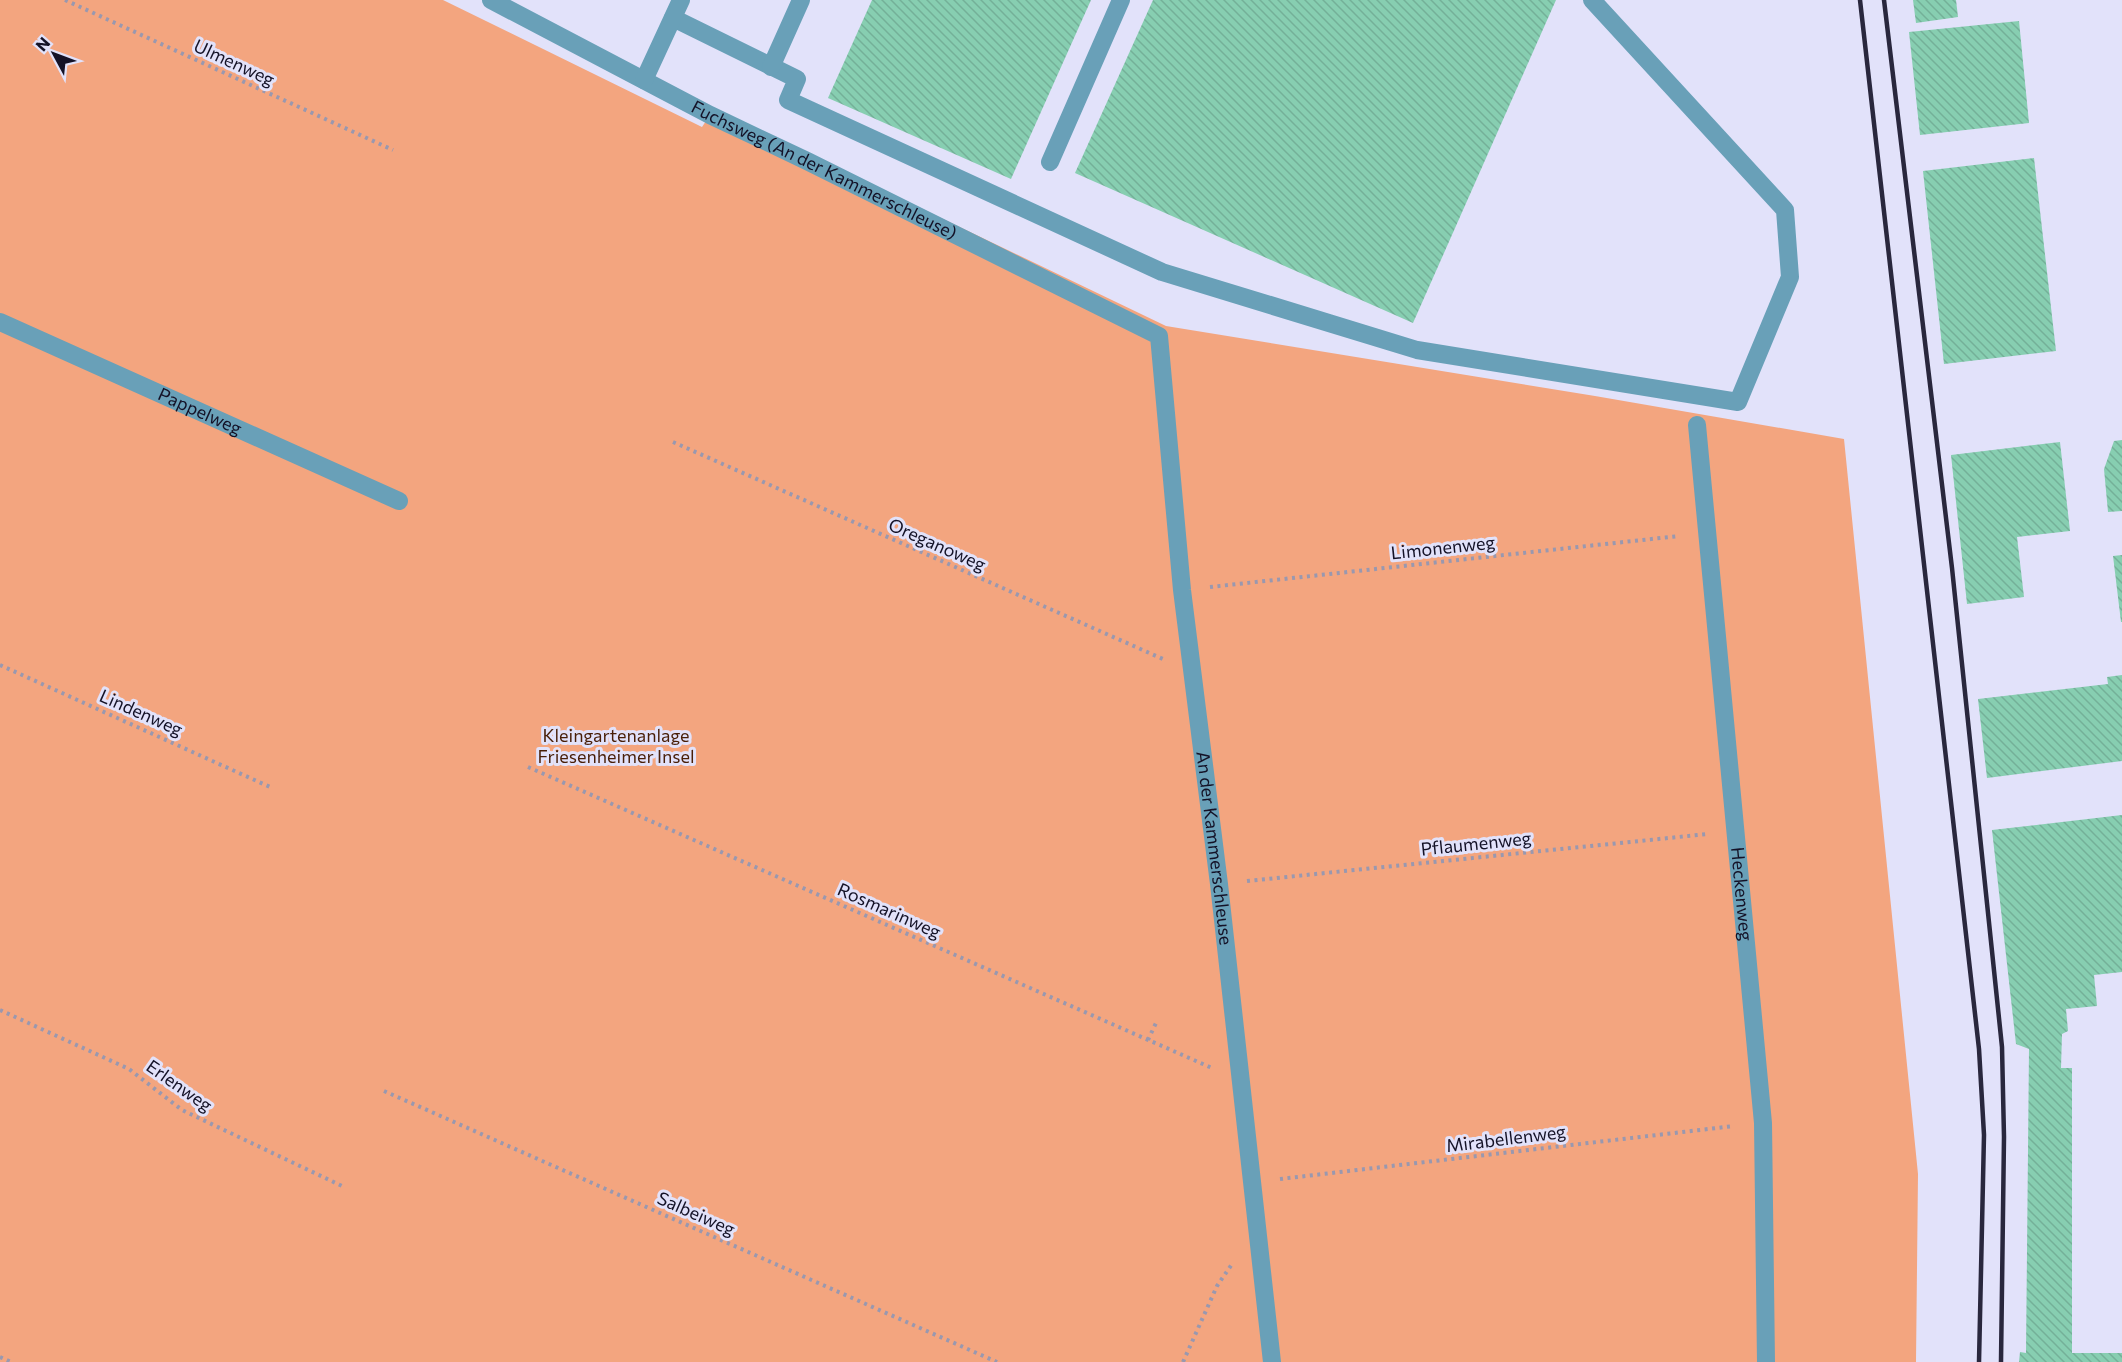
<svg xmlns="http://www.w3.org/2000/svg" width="2122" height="1362" font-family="Commissioner,sans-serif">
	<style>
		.garden { fill: #f3a57f }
		.building { fill: url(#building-back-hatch) }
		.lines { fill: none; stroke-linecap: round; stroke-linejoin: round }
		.path { stroke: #9998af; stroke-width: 4; stroke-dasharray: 3 4.5; stroke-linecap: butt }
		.minor { stroke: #69a0b8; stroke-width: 18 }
		.rail { stroke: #29273d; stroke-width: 4.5 }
		.labels { text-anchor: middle; stroke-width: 6; stroke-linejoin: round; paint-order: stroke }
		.street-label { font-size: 18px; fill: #141227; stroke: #e2e2fa }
		.park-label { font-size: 18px; fill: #481e07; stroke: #e2e2fa }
	</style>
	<defs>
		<pattern id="building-back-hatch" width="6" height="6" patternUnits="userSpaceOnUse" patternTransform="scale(1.5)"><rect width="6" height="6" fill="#87ceb1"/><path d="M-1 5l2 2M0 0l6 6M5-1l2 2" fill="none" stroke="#74b098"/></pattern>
	</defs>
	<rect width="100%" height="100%" fill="#e2e2fa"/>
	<polygon class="garden" points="0,0 443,0 702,127 710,115 810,155 1166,326 1595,396 1844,439 1918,1174 1916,1362 0,1362"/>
	<g class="building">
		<polygon points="872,0 1091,0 1011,179 828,98"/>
		<polygon points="1153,0 1556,0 1413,323 1075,173"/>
		<polygon points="1913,0 1956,0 1958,17 1916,23"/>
		<polygon points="2019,21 2029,123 1920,135 1909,32"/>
		<polygon points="2034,158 2056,351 1944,364 1923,171"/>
		<polygon points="2122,440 2122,511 2108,512 2104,469 2114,441"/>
		<polygon points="2060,442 2070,531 2017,537 2024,597 1967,604 1951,455"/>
		<polygon points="2122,555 2122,622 2121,622 2113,556"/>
		<polygon points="2122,675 2122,761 1987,778 1978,699 2108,684 2107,677"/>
		<polygon points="2122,815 2122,972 2094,975 2097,1006 2066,1009 2068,1031 2062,1034 2061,1068 2072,1068 2072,1353 2122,1353 2122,1362 2019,1362 2020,1352 2026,1353 2029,1049 2016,1044 1992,830"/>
	</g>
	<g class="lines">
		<g class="path">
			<polyline points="65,0 393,150"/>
			<polyline points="673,442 1163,659"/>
			<polyline points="1210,587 1679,536"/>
			<polyline points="0,665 270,787"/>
			<polyline points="528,767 1212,1068"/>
			<polyline points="1247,881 1708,834"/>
			<polyline points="0,1010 129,1069 182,1110 342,1186"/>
			<polyline points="1148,1040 1156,1023"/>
			<polyline points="384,1091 997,1362"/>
			<polyline points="1280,1179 1734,1126"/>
			<polyline points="0,1357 11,1362"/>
			<polyline points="1183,1362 1217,1286 1232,1264"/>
		</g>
		<g class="minor">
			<path id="s1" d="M 491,0 L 710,115 L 807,161 L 1159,336 L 1182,590 L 1219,884 L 1272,1362"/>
			<polyline points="673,18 797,79 788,100 1162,272 1417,350 1738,402 1790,277 1785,210 1592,0"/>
			<polyline points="771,67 801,0"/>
			<polyline points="644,80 681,0"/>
			<polyline points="1050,162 1121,0"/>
			<path id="s2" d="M 0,322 L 399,501"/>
			<path id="s3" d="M 1697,425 L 1763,1123 L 1766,1362"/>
		</g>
		<g class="rail">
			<polyline points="1860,0 1979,1049 1984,1135 1979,1362"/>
			<polyline points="1884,0 1952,568 2002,1047 2004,1137 2001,1362"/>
		</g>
	</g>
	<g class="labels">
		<g class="street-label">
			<text transform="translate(234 63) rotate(25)" y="6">Ulmenweg</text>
			<text dy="6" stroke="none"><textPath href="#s1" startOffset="374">Fuchsweg (An der Kammerschleuse)</textPath></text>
			<text dy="6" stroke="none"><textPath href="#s2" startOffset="219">Pappelweg</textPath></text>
			<text transform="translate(937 545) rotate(24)" y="6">Oreganoweg</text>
			<text transform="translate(1443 548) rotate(-6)" y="6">Limonenweg</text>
			<text transform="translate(141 713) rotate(24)" y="6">Lindenweg</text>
			<text transform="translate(1476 844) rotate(-6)" y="6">Pflaumenweg</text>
			<text dy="6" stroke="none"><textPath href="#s1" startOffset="1263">An der Kammerschleuse</textPath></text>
			<text dy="6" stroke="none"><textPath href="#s3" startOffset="471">Heckenweg</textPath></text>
			<text transform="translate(889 911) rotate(24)" y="6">Rosmarinweg</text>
			<text transform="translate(179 1086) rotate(35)" y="6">Erlenweg</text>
			<text transform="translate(1506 1139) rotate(-7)" y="6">Mirabellenweg</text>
			<text transform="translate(696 1214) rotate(24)" y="6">Salbeiweg</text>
		</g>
		<g class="park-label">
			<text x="616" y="742">Kleingartenanlage<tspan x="616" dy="21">Friesenheimer Insel</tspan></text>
		</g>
	</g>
	<g transform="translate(54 54) rotate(311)" stroke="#e2e2fa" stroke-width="4.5" paint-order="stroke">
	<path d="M0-4.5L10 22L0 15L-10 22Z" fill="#141227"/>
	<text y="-9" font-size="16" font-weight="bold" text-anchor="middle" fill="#141227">N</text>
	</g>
</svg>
